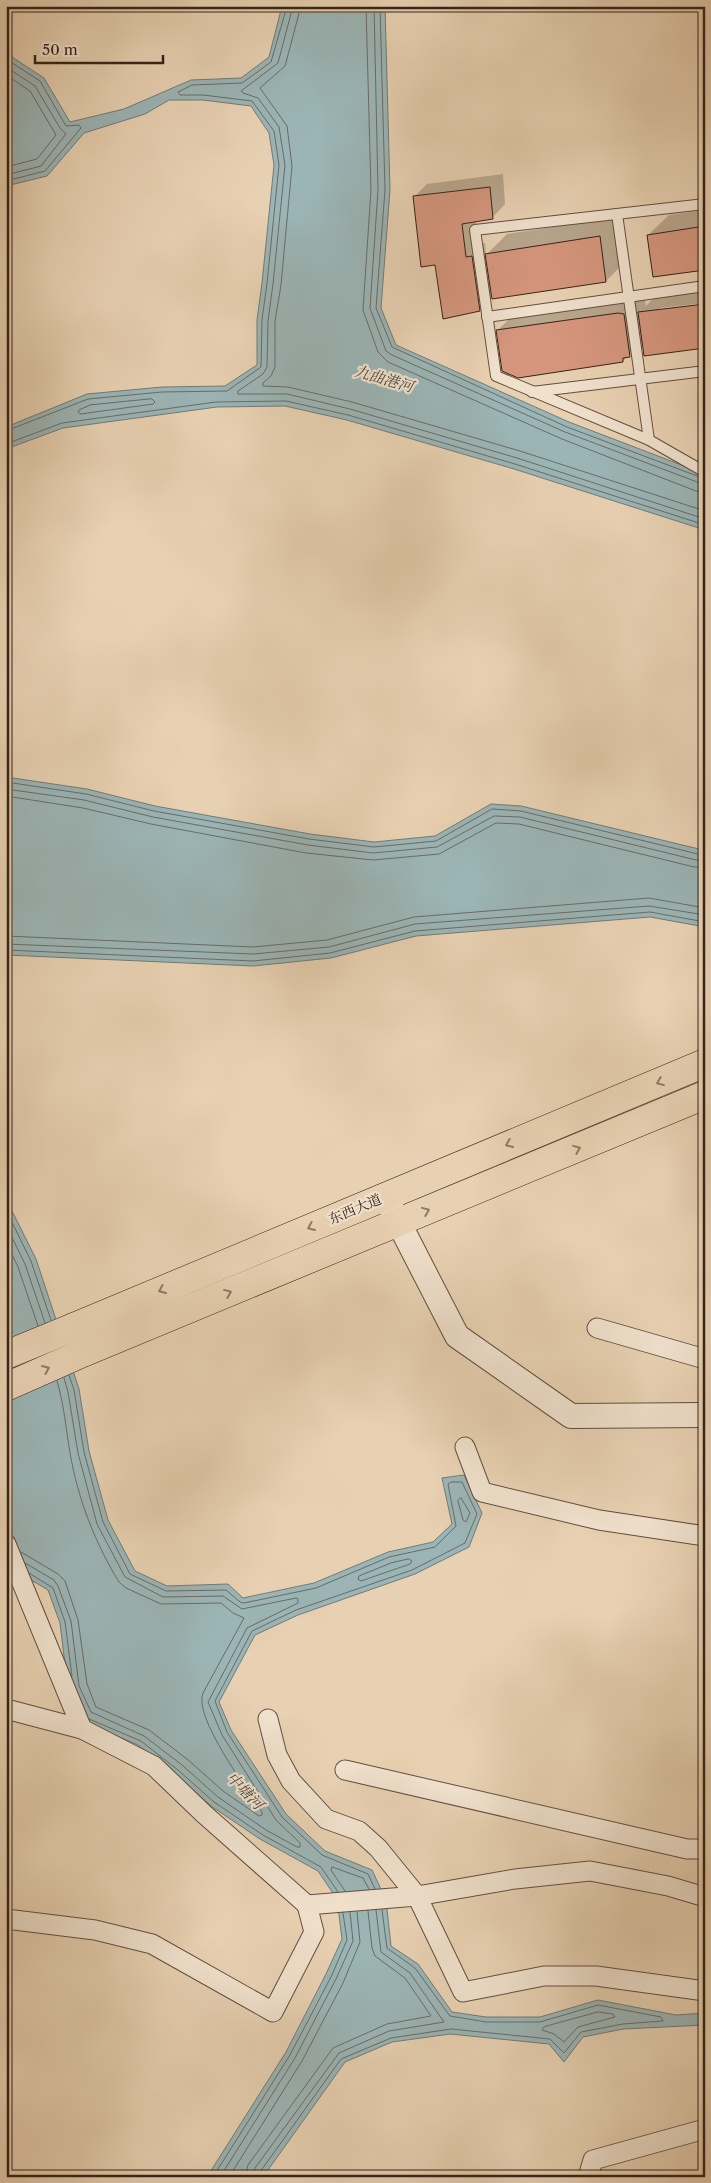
<svg xmlns="http://www.w3.org/2000/svg" width="711" height="2183" font-family="'Libre Caslon Text','Noto Serif SC',serif">
	<style>
		.water { fill: #9bb5b6; stroke: #727b77 }
		.shadow { fill: #0003 }
		.lines { fill: none; stroke-linecap: round; stroke-linejoin: round }
		.shore { stroke: #686c68; stroke-width: 1 }
		.building { fill: #d5967d; stroke: #352419 }
		.service-casing { stroke: #624f3f; stroke-width: 12 }
		.minor-casing { stroke: #624f3f; stroke-width: 21 }
		.tertiary-casing { stroke: #624f3f; stroke-width: 26 }
		.primary-casing { stroke: #352419; stroke-width: 29 }
		.trunk-casing { stroke: #352419; stroke-width: 29 }
		.service { stroke: #f0e1cd; stroke-width: 10 }
		.minor { stroke: #f0e1cd; stroke-width: 19 }
		.tertiary { stroke: #f0e1cd; stroke-width: 24 }
		.primary { stroke: #e8d1b2; stroke-width: 28 }
		.trunk { stroke: #e8d1b2; stroke-width: 28 }
		.oneway { stroke: #8e7a66 }
		.labels { text-anchor: middle; stroke-width: 4.5; stroke-linejoin: round; paint-order: stroke }
		.street-label { font-size: 14px; fill: #352419; stroke: #f0e1cd }
		.water-label { font-size: 15px; font-style: italic; fill: #4e4840; stroke: #f0e1cd }
	</style>
	<rect width="100%" height="100%" fill="#e8d1b2"/>
	<filter id="stains"><feTurbulence type="fractalNoise" baseFrequency=".004" numOctaves="4"/><feColorMatrix values="0 0 0 0 .2 0 0 0 0 .09 0 0 0 0 .02 0 0 0 .5 -.17"/></filter>
	<radialGradient id="worn" r=".72"><stop offset=".6" stop-color="#630" stop-opacity="0"/><stop offset="1" stop-color="#630" stop-opacity=".3"/></radialGradient>
	<g class="water">
		<polygon points="282,6 385,6 390,190 381,308 396,345 569,422 705,474 705,530 514,469 347,420 285,406 217,407 63,428 6,449 6,427 87,394 162,387 225,386 257,365 257,320 262,283 274,165 269,133 251,106 203,100 169,100 145,114 84,133 47,176 6,186 6,53 44,78 70,122 124,109 191,80 241,78 269,57"/>
		<polygon points="6,777 87,789 155,806 310,834 374,842 435,836 491,804 521,806 699,849 705,848 705,927 650,917 416,936 331,958 253,966 6,955"/>
		<polygon points="6,1199 36,1259 79,1389 89,1451 108,1520 135,1571 167,1586 228,1584 243,1598 314,1583 388,1552 433,1542 452,1524 442,1478 464,1475 482,1513 469,1547 415,1574 298,1615 255,1635 219,1702 231,1730 286,1814 325,1851 372,1870 386,1900 391,1946 418,1964 452,2012 486,2017 540,2017 598,2000 676,2015 705,2013 705,2025 623,2029 583,2037 564,2062 549,2044 450,2034 392,2042 345,2062 263,2177 207,2177 286,2052 326,1974 342,1939 337,1899 318,1871 260,1839 211,1806 175,1774 138,1745 82,1721 68,1689 60,1623 48,1590 6,1565"/>
	</g>
	<g class="shadow">
		<polygon points="503,174 505,204 492,218 476,220 479,244 485,243 486,255 507,234 620,217 626,261 606,281 493,296 479,309 414,197 427,184"/>
		<polygon points="705,210 705,269 648,235 669,215"/>
		<polygon points="705,287 705,303 660,308 643,343 623,361 498,330 518,310 644,294 646,306 659,292"/>
	</g>
	<g class="lines">
		<g class="shore">
			<polyline points="293,6 278,63 241,91 243,93 258,98 279,127 285,165 273,284 268,321 267,367 263,374 238,391 238,394 287,394 350,409 517,458 705,519"/>
			<polyline points="301,6 285,66 260,88 287,126 292,166 281,285 275,321 275,367 271,376 263,383 263,386 288,387 352,402 520,451 705,511"/>
			<polyline points="366,6 371,190 363,310 378,352 388,362 562,439 696,491 705,493"/>
			<polyline points="374,6 378,190 370,308 386,351 392,355 565,432 705,485"/>
			<polyline points="380,6 385,190 376,308 392,347 567,427 705,479"/>
			<polyline points="6,59 40,81 66,126 79,125 81,128 45,171 6,181"/>
			<polyline points="6,67 35,86 60,128 66,134 41,166 6,175"/>
			<polyline points="6,75 30,91 56,135 37,159 6,167"/>
			<polygon points="152,399 155,402 153,404 81,414 78,412 79,410 90,405"/>
			<polyline points="6,431 88,399 162,392 227,391 261,367 262,320 267,283 279,165 274,131 252,101 203,95 180,95 178,92 192,85 242,83 271,62 287,6"/>
			<polyline points="6,444 62,423 216,402 286,401 348,415 515,464 705,525"/>
			<polyline points="6,782 86,794 154,811 309,839 374,847 436,841 492,809 521,811 698,854 705,853"/>
			<polyline points="6,789 84,800 153,817 308,845 373,853 437,847 494,816 520,817 696,860 705,860"/>
			<polyline points="6,796 83,808 151,824 306,853 373,860 439,854 496,823 519,824 694,867 705,867"/>
			<polyline points="6,936 253,947 327,940 414,917 649,898 705,908"/>
			<polyline points="6,944 253,954 329,947 415,924 649,906 705,915"/>
			<polyline points="6,950 253,961 330,953 415,931 650,912 705,922"/>
			<polyline points="6,1210 31,1261 51,1320"/>
			<polyline points="6,1225 25,1264 45,1323"/>
			<polyline points="6,1242 18,1267 38,1326"/>
			<polyline points="69,1375 74,1390 84,1452 103,1522 130,1574 166,1591 226,1590 240,1602 244,1603 316,1588 389,1557 435,1547 456,1526 448,1484 451,1482 462,1482 477,1514 465,1543 412,1570 296,1610 252,1631 215,1701 227,1732 282,1817 322,1855 368,1874 375,1889"/>
			<polygon points="461,1498 470,1513 466,1522 463,1520 458,1501"/>
			<path d="M 21,1552 L 58,1574 L 65,1581 L 78,1620 L 87,1684 L 96,1707 L 149,1730 L 187,1759 L 223,1791 L 259,1816 L 262,1815 L 262,1812 C 248,1790 193,1717 203,1693 L 244,1618 L 233,1613 L 221,1603 L 161,1604 L 126,1588 L 119,1582 C 95,1543 78,1499 70,1453 C 66,1429 64,1404 57,1381"/>
			<polygon points="409,1559 412,1561 410,1564 361,1581 358,1579 359,1576 391,1563"/>
			<polyline points="25,1563 54,1580 58,1586 71,1621 79,1686 91,1712 144,1736 182,1765 218,1797 266,1830 297,1847 300,1847 300,1843 276,1820 222,1735 208,1702 247,1628 298,1603 298,1599 296,1598 242,1609 223,1596 163,1597 125,1577 97,1524 78,1453 68,1392 64,1378"/>
			<polyline points="29,1573 53,1588 65,1622 72,1676"/>
			<polyline points="89,1719 141,1741 178,1770 214,1802 263,1835 321,1867 338,1892"/>
			<polyline points="345,1891 331,1870 332,1867 363,1878 369,1889"/>
			<polygon points="598,2012 613,2014 615,2017 578,2027 564,2042 554,2034 542,2030 544,2027"/>
			<polyline points="213,2177 290,2055 331,1977 347,1940 343,1913"/>
			<polyline points="220,2177 295,2058 336,1979 353,1941 350,1912"/>
			<polyline points="229,2177 302,2061 343,1983 360,1942 357,1912"/>
			<polyline points="245,2177 248,2165 333,2048 387,2024 431,2016 405,1978 375,1956 372,1948 368,1911"/>
			<polyline points="253,2177 255,2168 339,2053 389,2031 444,2022 410,1973 381,1952 376,1910"/>
			<polyline points="259,2177 260,2172 341,2059 391,2038 451,2029 550,2039 564,2053 581,2032 623,2024 663,2021 661,2017 598,2005 540,2022 486,2022 450,2016 415,1968 387,1948 382,1910"/>
		</g>
	</g>
	<g class="building">
		<polygon points="490,187 493,219 462,224 466,257 472,256 480,311 443,319 435,265 421,267 413,196"/>
		<polygon points="705,226 705,270 653,277 647,235"/>
		<polygon points="600,236 606,282 492,299 485,254"/>
		<polygon points="705,304 705,348 644,356 638,312"/>
		<polygon points="618,313 624,314 630,357 623,358 623,362 518,378 502,371 496,330"/>
	</g>
	<g class="lines">
		<defs>
			<g id="service">
				<polyline points="617,214 649,440 705,472"/>
				<polyline points="487,317 705,286"/>
				<polyline points="532,392 705,371"/>
				<polyline points="649,440 496,376 475,230 705,204"/>
			</g>
			<g id="minor">
				<polyline points="597,1328 705,1359"/>
				<polyline points="465,1447 482,1492 599,1520 705,1536"/>
				<polyline points="6,1544 82,1729"/>
				<polyline points="6,1709 82,1729 154,1766 204,1814 307,1905 417,1896 515,1879 590,1871 668,1886 705,1897"/>
				<polyline points="268,1719 277,1755 291,1781 326,1819 359,1831 378,1848 417,1896 463,1992 544,1976 596,1976 705,1991"/>
				<polyline points="345,1770 687,1849 705,1849"/>
				<polyline points="6,1919 95,1930 152,1944 273,2012 314,1932 307,1905"/>
				<polyline points="588,2177 593,2160 705,2129"/>
			</g>
			<polyline id="tertiary" points="385,1196 457,1336 571,1416 705,1415"/>
			<g id="primary">
				<polyline points="6,1355 74,1327"/>
				<polyline points="6,1387 85,1352"/>
			</g>
			<g id="trunk">
				<polyline points="74,1327 705,1063"/>
				<polyline points="85,1352 705,1095"/>
			</g>
		</defs>
		<use href="#service" class="service-casing"/>
		<use href="#minor" class="minor-casing"/>
		<use href="#tertiary" class="tertiary-casing"/>
		<use href="#primary" class="primary-casing"/>
		<use href="#trunk" class="trunk-casing"/>
		<use href="#service" class="service"/>
		<use href="#minor" class="minor"/>
		<use href="#tertiary" class="tertiary"/>
		<use href="#primary" class="primary"/>
		<use href="#trunk" class="trunk"/>
	</g>
	<defs><path id="oneway-chevron" d="M-2-3.5L2.5 0L-2 3.5" fill="none" stroke-width="1.6" stroke-linecap="round" stroke-linejoin="round" transform="scale(1.25)"/></defs>
	<g class="oneway">
		<use href="#oneway-chevron" transform="translate(660 1082) rotate(158)"/>
		<use href="#oneway-chevron" transform="translate(509 1144) rotate(157)"/>
		<use href="#oneway-chevron" transform="translate(577 1149) rotate(-22)"/>
		<use href="#oneway-chevron" transform="translate(426 1211) rotate(-22)"/>
		<use href="#oneway-chevron" transform="translate(311 1227) rotate(157)"/>
		<use href="#oneway-chevron" transform="translate(162 1290) rotate(157)"/>
		<use href="#oneway-chevron" transform="translate(228 1293) rotate(-22)"/>
		<use href="#oneway-chevron" transform="translate(46 1369) rotate(-24)"/>
	</g>
	<g class="labels">
		<g class="street-label">
			<text transform="translate(355 1209) rotate(-23)" y="5">东西大道</text>
		</g>
		<g class="water-label">
			<text transform="translate(384 379) rotate(16)" y="5">九曲港河</text>
			<text transform="translate(245 1791) rotate(46)" y="5">中塘河</text>
		</g>
	</g>
	<rect width="711" height="2183" fill="none" stroke="#e8d1b2" stroke-width="25"/>
	<rect x="8" y="8" width="696" height="2168" fill="none" stroke="#352419" stroke-width="2.5"/>
	<rect x="12" y="12" width="686" height="2158" fill="none" stroke="#352419"/>
	<path d="M35 55v8h128v-8" fill="none" stroke="#352419" stroke-width="2.5"/>
	<text x="42" y="55" font-size="15" fill="#352419" stroke="#f0e1cd" stroke-width="4" paint-order="stroke">50 m</text>
	<rect width="100%" height="100%" filter="url(#stains)"/>
	<rect width="100%" height="100%" fill="url(#worn)"/>
</svg>
